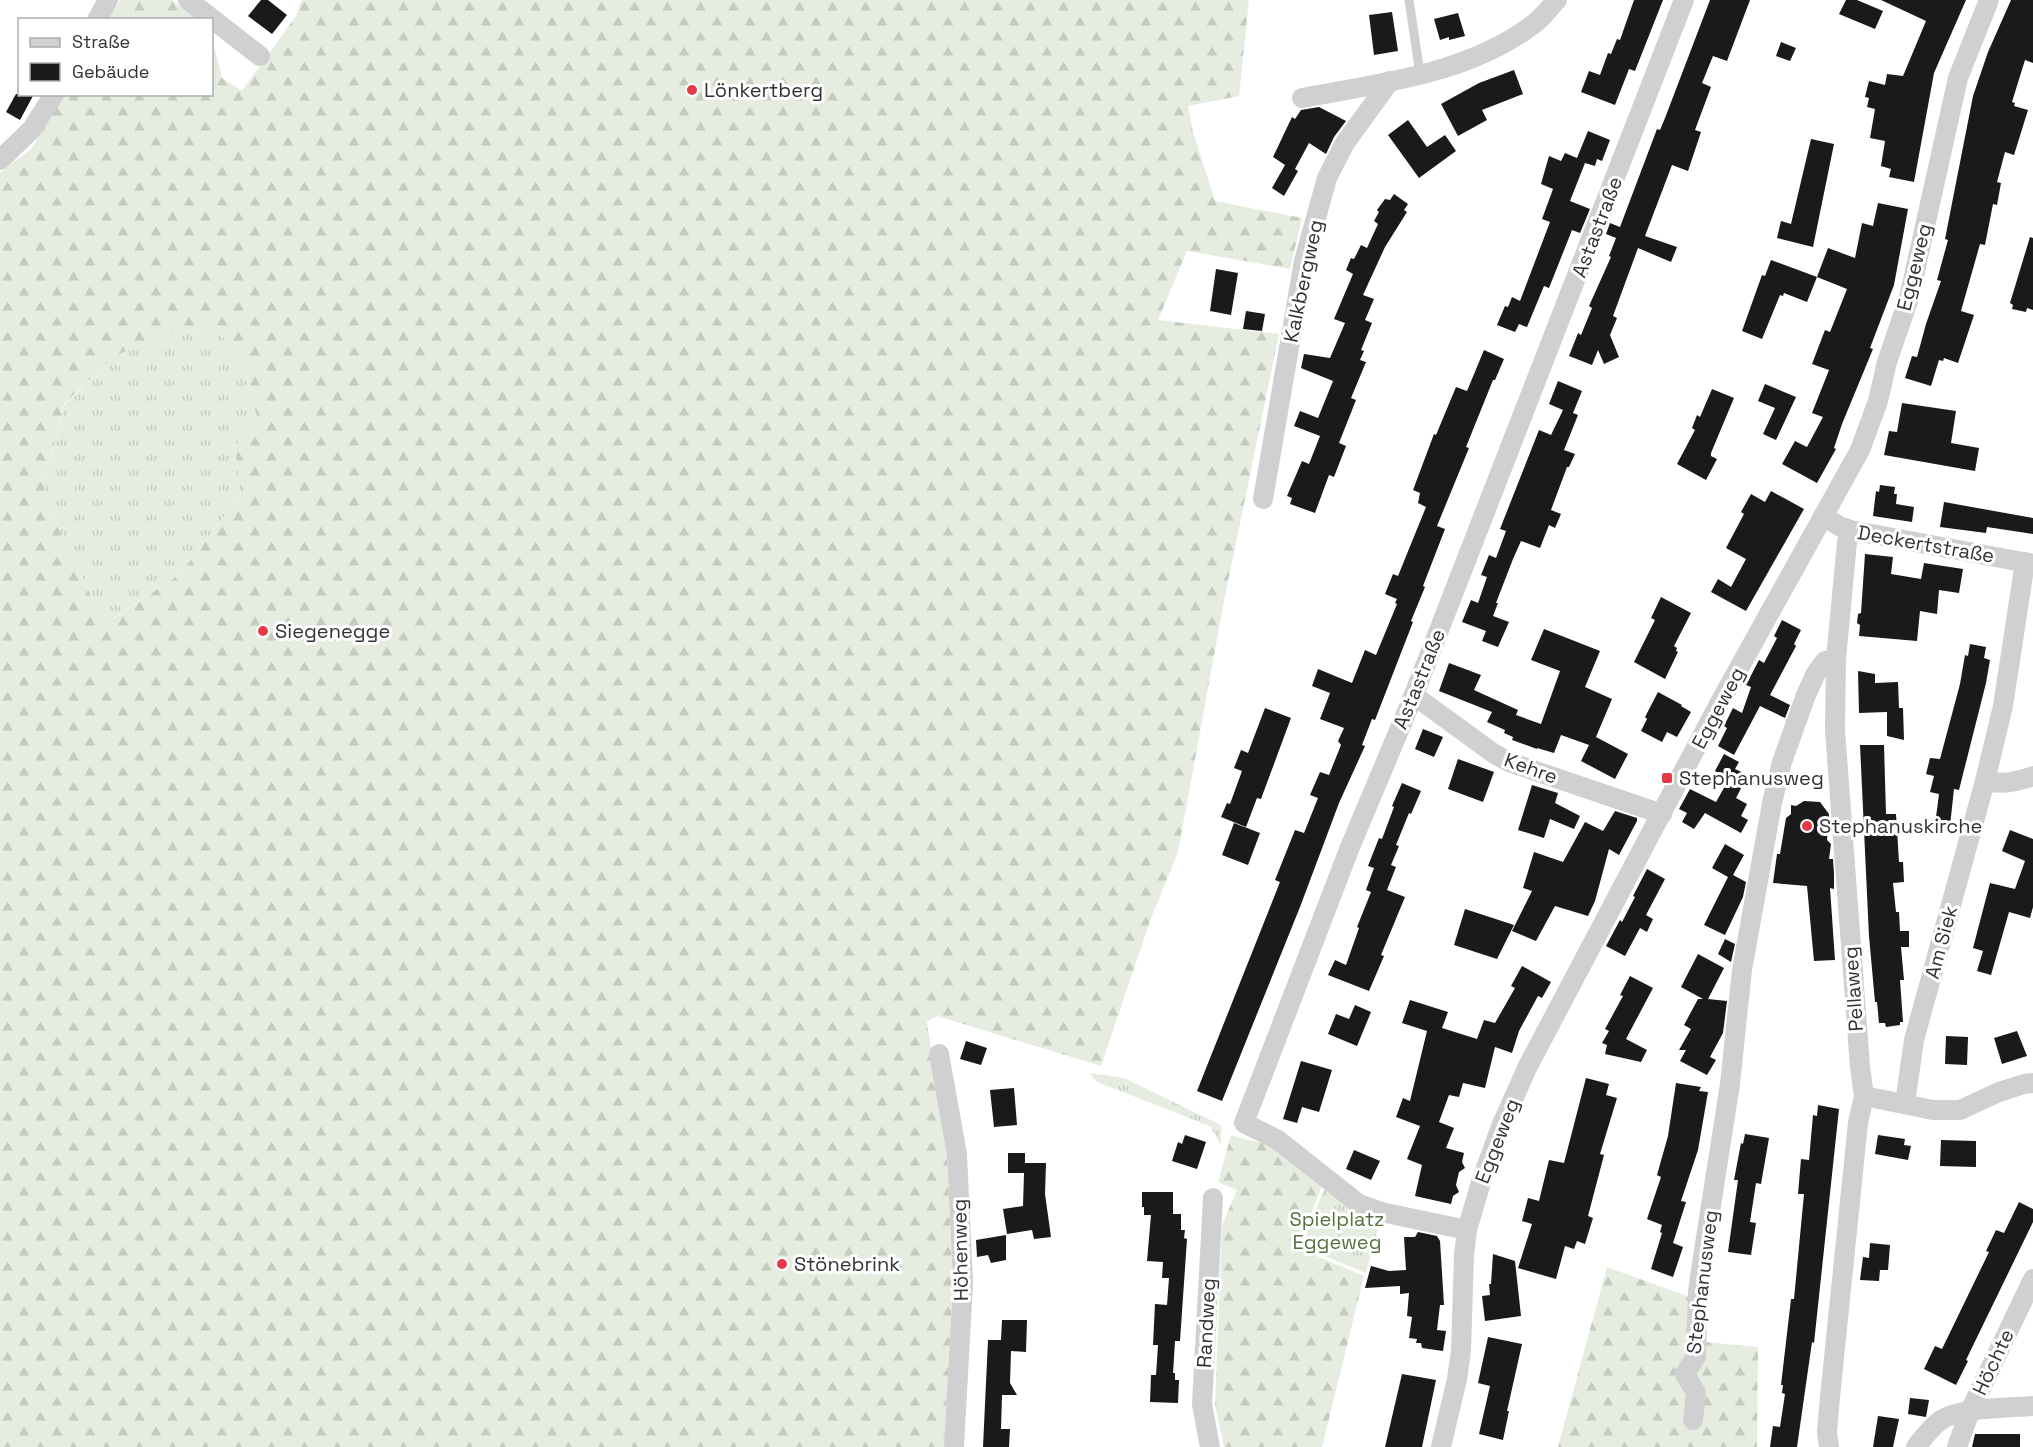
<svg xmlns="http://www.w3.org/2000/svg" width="2033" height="1447" font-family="'Space Grotesk',sans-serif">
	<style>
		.grass { fill: url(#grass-tufts) }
		.forest { fill: url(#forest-firs); fill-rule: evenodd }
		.building { fill: #1a1a1a }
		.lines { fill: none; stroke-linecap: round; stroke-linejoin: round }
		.lane { stroke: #d0d0d0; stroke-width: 9 }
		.street { stroke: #d0d0d0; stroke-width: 20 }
		.poi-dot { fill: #e63946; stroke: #fff; stroke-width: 2 }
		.labels { text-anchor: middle; stroke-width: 6; stroke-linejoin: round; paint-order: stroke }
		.poi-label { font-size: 20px; fill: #333; stroke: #fff; text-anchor: start }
		.street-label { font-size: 20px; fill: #333; stroke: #fff }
		.park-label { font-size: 20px; fill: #56703f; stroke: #fff }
	</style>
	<defs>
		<pattern id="grass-tufts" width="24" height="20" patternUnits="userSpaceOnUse" patternTransform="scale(1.5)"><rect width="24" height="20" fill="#e6ecdf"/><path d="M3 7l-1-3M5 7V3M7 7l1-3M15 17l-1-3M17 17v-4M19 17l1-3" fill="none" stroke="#c6cbc0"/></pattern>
		<pattern id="forest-firs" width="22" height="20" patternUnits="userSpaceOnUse" patternTransform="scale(1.5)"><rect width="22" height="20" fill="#e6ecdf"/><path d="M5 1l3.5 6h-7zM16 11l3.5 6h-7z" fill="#c6cbc0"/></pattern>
	</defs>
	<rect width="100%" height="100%" fill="#fff"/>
	<g class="grass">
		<polygon points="208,327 228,341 246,370 257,417 235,447 241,494 180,574 112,619 102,619 42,493 64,405 114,356 172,333"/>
		<polygon points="1089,1073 1124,1078 1221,1125 1221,1145 1210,1126 1097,1082"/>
		<polygon points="1325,1186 1360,1212 1380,1222 1366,1273 1302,1247"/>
	</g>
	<g class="forest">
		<polygon points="120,0 172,0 196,19 109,19"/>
		<path d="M 302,0 L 1249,0 L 1239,96 L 1188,106 L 1193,132 L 1215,201 L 1302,218 L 1290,269 L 1187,251 L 1158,320 L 1279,334 L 1224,601 L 1178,852 L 1150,921 L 1101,1066 L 937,1016 L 927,1022 L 947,1152 L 953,1287 L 944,1447 L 0,1447 L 0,173 L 32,148 L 64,95 L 212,94 L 212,37 L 222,78 L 242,91 L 296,16 ZM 208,327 L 228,341 L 246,370 L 257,417 L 235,447 L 241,494 L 180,574 L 113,619 L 102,619 L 42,493 L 64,404 L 114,356 L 172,333 Z"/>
		<polygon points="1231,1135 1248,1140 1268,1144 1323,1183 1298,1248 1364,1276 1322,1447 1224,1447 1215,1405 1222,1225 1237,1190 1218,1182"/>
		<polygon points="1607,1267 1706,1303 1705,1342 1758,1347 1757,1447 1558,1447"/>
	</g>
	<g class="building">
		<polygon points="261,0 268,0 287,15 272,34 248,16"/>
		<polygon points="1634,0 1663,0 1635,71 1629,69 1615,105 1581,92 1589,71 1600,75 1608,53 1611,54 1617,39 1620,40"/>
		<polygon points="1710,0 1750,0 1727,61 1713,56 1702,83 1711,87 1695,130 1701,132 1688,171 1672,165 1645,236 1677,247 1671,262 1638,248 1613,316 1617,318 1610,335 1619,357 1604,364 1598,350 1592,365 1569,356 1578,333 1581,335 1592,308 1589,306 1611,257 1609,256 1616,238 1606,234 1610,223 1620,227 1657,129 1660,130 1665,118"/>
		<polygon points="1846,0 1857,0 1883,11 1875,29 1839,14"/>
		<polygon points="1881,0 1966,0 1934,73 1914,182 1889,177 1891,169 1881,166 1885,141 1870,138 1875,109 1867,107 1869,98 1865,97 1869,81 1885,85 1887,74 1903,76 1926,21"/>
		<polygon points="2011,0 2033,0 2033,63 2025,60 2012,102 2015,103 2014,106 2028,110 2014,155 2005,152 1997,182 2001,183 1997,205 1993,204 1985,245 1980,244 1961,311 1974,315 1958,363 1944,358 1943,361 1939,360 1931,386 1905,378 1912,356 1917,357 1926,324 1941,281 1937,280 1948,240 1945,239 1973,96 1988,52"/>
		<polygon points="1392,12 1398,51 1374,55 1369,15"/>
		<polygon points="1458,13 1465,36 1449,40 1449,37 1440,40 1434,19"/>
		<polygon points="1781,42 1796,48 1790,61 1776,56"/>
		<polygon points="1514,70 1523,94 1482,110 1487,120 1458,136 1441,104 1479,83"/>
		<polygon points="16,94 34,94 20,120 6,112"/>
		<polygon points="1319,107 1346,121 1334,137 1326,154 1309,143 1295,169 1298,171 1284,196 1272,188 1285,165 1273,157 1292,117 1295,119 1301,110"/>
		<polygon points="1408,120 1427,147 1445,135 1456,151 1419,178 1388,135"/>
		<polygon points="1588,131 1610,140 1602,161 1597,159 1595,166 1585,163 1570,201 1590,209 1580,233 1572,230 1549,288 1544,286 1527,327 1519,324 1515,332 1497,325 1505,306 1508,307 1512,297 1520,301 1550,222 1542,219 1553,189 1541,184 1549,156 1561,161 1565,153 1577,158"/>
		<polygon points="1811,139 1834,144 1813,247 1777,238 1781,221 1791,224"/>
		<polygon points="1394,194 1408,204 1404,210 1407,212 1385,247 1363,295 1374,299 1365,320 1372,323 1361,350 1364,351 1360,360 1366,362 1351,398 1356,400 1339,443 1346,446 1334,477 1329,475 1315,513 1290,504 1292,498 1287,496 1302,461 1309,464 1320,436 1294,426 1300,411 1318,418 1333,381 1301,368 1304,354 1330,358 1345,323 1334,319 1353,274 1346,270 1351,258 1354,259 1361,245 1367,248 1378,224 1374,221 1379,212 1377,210 1385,199 1390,200"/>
		<polygon points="1878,203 1908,209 1894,285 1870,348 1873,349 1842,424 1834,448 1836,449 1817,483 1782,464 1795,441 1807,447 1823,417 1812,413 1829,370 1812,364 1825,330 1830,332 1847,289 1817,277 1828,248 1855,258 1862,223 1873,226"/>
		<polygon points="2030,237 2033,238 2033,310 2027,308 2026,312 2012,309 2013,305 2010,303"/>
		<polygon points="1771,260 1817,277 1807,302 1784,293 1783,296 1780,295 1762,339 1742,331 1762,275 1765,276"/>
		<polygon points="1216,269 1238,273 1231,315 1210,311"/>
		<polygon points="1246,311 1265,314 1262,331 1243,329"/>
		<polygon points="1484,350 1504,359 1495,380 1493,380 1466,447 1469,448 1437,526 1445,529 1423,586 1425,587 1411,621 1413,622 1375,720 1372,719 1362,745 1365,746 1339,803 1300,907 1222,1101 1197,1091 1280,882 1275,880 1295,830 1304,833 1318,798 1310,795 1320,772 1329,775 1341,745 1338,741 1344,728 1320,719 1330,693 1312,686 1318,669 1352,683 1365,650 1376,655 1397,604 1395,603 1397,599 1385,594 1393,574 1398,576 1426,507 1418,503 1420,493 1413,490 1434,434 1436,435 1456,387 1467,391"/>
		<polygon points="1558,381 1582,391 1573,413 1578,415 1564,450 1575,454 1569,467 1567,467 1551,510 1561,514 1555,528 1549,525 1540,548 1521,541 1513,559 1496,603 1498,603 1493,616 1509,622 1498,647 1482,641 1486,631 1462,622 1471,600 1478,603 1487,577 1481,575 1489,555 1496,558 1506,531 1500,529 1539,430 1551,435 1563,410 1549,404"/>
		<polygon points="1765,384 1796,397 1776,440 1763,434 1775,408 1758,401"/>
		<polygon points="1712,389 1734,398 1711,453 1711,456 1717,459 1706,480 1677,464 1695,430 1692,428 1697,415 1700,417"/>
		<polygon points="1902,403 1956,411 1951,443 1979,448 1975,471 1884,455 1889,431 1897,432"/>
		<polygon points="1880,485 1895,487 1894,494 1897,494 1896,504 1914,507 1912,522 1873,516 1876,491 1879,492"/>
		<polygon points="1771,491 1804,509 1746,611 1711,592 1718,579 1731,587 1746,559 1726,548 1744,514 1741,512 1751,494 1765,502"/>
		<polygon points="1944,502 2033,518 2033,534 1987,527 1986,533 1940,527"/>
		<polygon points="1865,554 1893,557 1891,574 1921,579 1924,563 1963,569 1959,593 1939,590 1937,614 1920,611 1917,641 1859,636 1860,625 1857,623 1858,614 1861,613"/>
		<polygon points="1661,597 1691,613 1674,646 1677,648 1676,651 1678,652 1665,679 1634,662 1655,620 1651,618"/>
		<polygon points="1782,620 1801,630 1794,644 1796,646 1770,695 1790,705 1785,718 1760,706 1734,755 1718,746 1727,728 1724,726 1733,708 1742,713 1751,687 1746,685 1759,660 1764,663 1777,638 1774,636"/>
		<polygon points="1544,629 1600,651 1585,687 1612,699 1596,737 1628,754 1615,779 1581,761 1589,745 1561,735 1554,753 1537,748 1537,749 1512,740 1513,737 1504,733 1505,730 1487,722 1492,712 1439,691 1449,663 1481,675 1474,690 1518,710 1516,715 1541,724 1560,671 1531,660"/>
		<polygon points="1970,644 1986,647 1984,658 1990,660 1986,683 1959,790 1954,789 1950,826 1935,825 1939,794 1930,792 1934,776 1926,774 1930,758 1940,759 1960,684 1965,655 1968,656"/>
		<polygon points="1858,671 1875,674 1875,683 1898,682 1899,708 1903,708 1904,740 1887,736 1887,712 1859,713"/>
		<polygon points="1658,692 1682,705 1681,706 1691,712 1677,737 1667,732 1662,742 1641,731 1647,719 1645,717"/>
		<polygon points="1265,708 1291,718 1261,799 1257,798 1246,827 1221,817 1227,803 1230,804 1242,771 1234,768 1241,750 1248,753"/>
		<polygon points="1423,729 1443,737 1434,757 1415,749"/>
		<polygon points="1860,745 1884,745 1886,814 1896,814 1899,862 1903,862 1904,882 1893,883 1896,912 1899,912 1900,931 1909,931 1909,947 1901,947 1904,980 1900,980 1903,1022 1900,1022 1900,1025 1886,1027 1885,1023 1879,1023 1877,1002 1875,1002 1869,936"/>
		<polygon points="1724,754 1739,762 1735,769 1748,775 1736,798 1747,804 1741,816 1748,820 1741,833 1705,813 1694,829 1682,822 1687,813 1679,809 1690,789 1716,802 1729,779 1715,771"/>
		<polygon points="1458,759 1494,772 1483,802 1448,789"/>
		<polygon points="1402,783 1421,791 1411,814 1409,813 1396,845 1399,846 1391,865 1396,867 1387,890 1405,897 1381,955 1384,956 1369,991 1328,975 1335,960 1346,965 1359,928 1357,927 1371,892 1366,890 1374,868 1368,866 1379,838 1382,839 1394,807 1392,806"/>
		<polygon points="1532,785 1558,793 1555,803 1580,816 1574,829 1550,819 1544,838 1518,830"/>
		<polygon points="1804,801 1820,802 1829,814 1827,840 1831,844 1829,859 1833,859 1834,874 1834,889 1830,888 1835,960 1814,961 1807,886 1773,883 1777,854 1780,854 1786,818 1791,814 1791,805 1796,806"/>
		<polygon points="1615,811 1637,818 1637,821 1619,855 1609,849 1595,901 1588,916 1555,906 1536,941 1512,931 1532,891 1523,888 1534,852 1563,862 1585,822 1603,831"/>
		<polygon points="1234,823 1260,833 1248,865 1222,855"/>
		<polygon points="2010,830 2033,839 2033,907 2030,918 2009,912 1991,975 1977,971 1983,951 1973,948 1990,883 2015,889 2025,861 2002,851"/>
		<polygon points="1725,844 1744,855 1733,875 1746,882 1743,897 1725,935 1704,925 1728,877 1712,868"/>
		<polygon points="1647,869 1665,879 1646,915 1653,919 1647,932 1640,928 1625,956 1606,946 1620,920 1622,922 1635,897 1633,896"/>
		<polygon points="1465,909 1514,925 1497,959 1454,945"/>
		<polygon points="1725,939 1735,944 1731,962 1718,954"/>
		<polygon points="1698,954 1724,968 1708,999 1727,1001 1723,1033 1710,1057 1716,1060 1707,1075 1680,1061 1686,1050 1679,1050 1691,1029 1684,1025 1698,999 1703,999 1681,987"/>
		<polygon points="1522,966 1551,982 1542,998 1538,996 1519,1031 1512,1053 1495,1047 1485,1088 1463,1083 1459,1097 1449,1095 1439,1122 1454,1128 1446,1148 1464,1153 1462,1162 1465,1168 1459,1172 1456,1185 1459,1192 1453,1196 1451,1204 1415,1196 1422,1165 1407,1159 1420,1126 1396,1117 1403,1098 1410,1101 1427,1031 1402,1023 1410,1000 1448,1012 1442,1028 1477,1039 1484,1020 1495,1023 1515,988 1511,986"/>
		<polygon points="1630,976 1653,988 1626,1039 1647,1050 1641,1062 1605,1054 1607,1045 1602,1043 1609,1031 1605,1029 1623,996 1620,995"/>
		<polygon points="1355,1005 1371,1012 1357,1046 1328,1034 1336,1014 1349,1019"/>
		<polygon points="2017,1031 2027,1056 2002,1064 1994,1038"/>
		<polygon points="1946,1036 1968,1037 1967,1065 1945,1064"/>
		<polygon points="966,1041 987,1048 981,1065 960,1059"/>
		<polygon points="1301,1061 1332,1070 1319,1112 1302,1107 1297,1123 1283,1119"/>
		<polygon points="1586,1078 1609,1084 1606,1095 1617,1098 1600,1154 1604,1155 1588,1216 1593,1218 1585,1244 1577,1241 1574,1249 1565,1246 1556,1279 1518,1268 1532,1224 1522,1221 1528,1198 1539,1201 1549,1160 1564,1163"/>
		<polygon points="1676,1083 1701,1087 1699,1091 1708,1092 1698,1150 1681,1201 1686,1202 1673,1243 1683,1247 1673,1277 1651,1269 1662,1233 1660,1232 1662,1225 1647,1219 1661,1177 1657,1175 1668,1136"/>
		<polygon points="1014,1088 1017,1125 994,1127 990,1090"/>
		<polygon points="1818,1105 1839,1109 1814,1343 1812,1342 1797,1447 1770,1447 1773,1426 1780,1427 1785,1394 1782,1393 1783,1385 1781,1385 1791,1299 1794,1299 1804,1194 1798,1194 1801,1159 1809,1160 1813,1115 1817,1116"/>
		<polygon points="1745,1134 1769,1138 1761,1184 1756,1183 1750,1222 1756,1223 1751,1255 1728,1252 1738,1180 1734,1180 1741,1143 1743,1144"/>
		<polygon points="1185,1135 1206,1142 1197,1169 1172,1161 1178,1142 1182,1144"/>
		<polygon points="1878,1135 1905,1139 1904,1145 1911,1146 1908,1160 1875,1154"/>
		<polygon points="1941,1140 1976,1141 1976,1167 1940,1166"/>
		<polygon points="1354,1150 1380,1161 1371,1180 1346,1169"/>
		<polygon points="1008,1153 1025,1153 1025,1163 1046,1163 1045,1194 1051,1237 1034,1239 1032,1230 1007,1234 1003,1209 1023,1206 1024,1173 1008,1173"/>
		<polygon points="1142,1192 1173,1192 1173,1214 1181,1214 1181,1230 1185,1230 1184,1238 1187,1239 1180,1341 1175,1341 1173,1373 1175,1373 1175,1380 1179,1380 1178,1403 1150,1402 1151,1375 1156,1375 1158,1345 1153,1345 1155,1304 1167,1305 1169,1278 1162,1278 1163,1262 1147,1261 1151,1215 1144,1215 1144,1207 1142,1207"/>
		<polygon points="2019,1202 2033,1209 2033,1222 1966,1360 1968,1361 1956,1385 1924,1369 1935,1346 1942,1349 1989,1252 1986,1251 1996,1230 2004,1233"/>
		<polygon points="1418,1232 1437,1236 1440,1241 1444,1305 1440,1305 1437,1330 1446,1331 1443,1351 1422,1348 1421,1343 1416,1343 1417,1339 1409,1338 1412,1317 1407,1316 1409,1293 1400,1294 1400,1286 1365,1288 1371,1266 1389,1271 1406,1270 1404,1237 1415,1237"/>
		<polygon points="1006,1235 1006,1260 991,1263 988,1255 977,1257 976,1240"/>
		<polygon points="1870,1243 1890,1245 1888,1270 1880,1270 1879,1281 1860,1280 1863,1257 1869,1258"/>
		<polygon points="1493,1254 1515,1261 1521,1316 1485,1321 1482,1296 1490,1295 1489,1284 1491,1284"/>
		<polygon points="1002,1320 1027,1320 1026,1352 1011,1351 1010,1383 1017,1395 1002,1395 1001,1429 1010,1429 1009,1447 983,1447 988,1340 1001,1340"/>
		<polygon points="1488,1337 1522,1344 1507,1411 1509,1411 1503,1440 1479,1434 1490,1386 1478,1383"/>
		<polygon points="1402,1374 1436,1380 1422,1447 1385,1447"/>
		<polygon points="1910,1398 1929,1400 1926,1417 1908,1414"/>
		<polygon points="1878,1416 1899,1419 1893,1447 1873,1447"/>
		<polygon points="1975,1434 2020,1434 2020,1447 1972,1447"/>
	</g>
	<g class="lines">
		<polyline class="lane" points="1409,0 1420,74"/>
		<g class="street">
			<polyline points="188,0 260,56"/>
			<polyline points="97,20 108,0"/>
			<path d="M 1302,98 C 1381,83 1469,74 1535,23 C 1543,17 1550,7 1557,0"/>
			<polyline points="0,160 32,129 54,94"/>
			<polyline points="1263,499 1304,261 1327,178 1345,143 1390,81"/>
			<polyline points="1823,516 1839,526 1850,530 2033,564"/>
			<polyline points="1413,697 1423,702 1493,753 1509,762 1662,814"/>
			<path d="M 1985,781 C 2002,785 2017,782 2033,776"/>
			<polyline points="939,1054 957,1154 963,1284 954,1447"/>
			<polyline points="1864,1096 1933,1110 1960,1110 1999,1092 2024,1084 2033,1083"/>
			<polyline points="1905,1103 1914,1040 1985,781 2003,706 2025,562"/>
			<polyline points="1467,1230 1381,1212 1359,1204 1278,1140 1244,1123 1350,847 1413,697 1684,0"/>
			<polyline points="1693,1420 1696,1393 1685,1374 1696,1356 1698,1292 1702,1263 1730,1084 1742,970 1772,803 1782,762 1806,695 1816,673 1825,661 1836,659"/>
			<polyline points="1210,1447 1202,1404 1213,1198"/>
			<polyline points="1441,1447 1457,1379 1461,1351 1464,1255 1467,1230 1482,1179 1502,1124 1528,1066 1718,706 1860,450 1878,401 1887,362 1909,298 1958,78 1989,0"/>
			<polyline points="1829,1447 1827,1432 1830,1397 1858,1123 1864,1096 1860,1067 1835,730 1836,659 1847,542 1850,530"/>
			<path d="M 1916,1447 C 1924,1437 1931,1427 1941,1420 C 1961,1407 2009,1408 2033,1406"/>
			<polyline points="1957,1447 1970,1411 2033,1279"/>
		</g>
	</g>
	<g class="poi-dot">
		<circle cx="692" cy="90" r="6"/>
		<circle cx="263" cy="631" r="6"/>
		<rect x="1661" y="772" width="12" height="12" rx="3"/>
		<circle cx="1807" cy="826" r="6"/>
		<circle cx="782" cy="1264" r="6"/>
	</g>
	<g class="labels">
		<g class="poi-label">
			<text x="704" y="97">Lönkertberg</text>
			<text x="275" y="638">Siegenegge</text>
			<text x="1679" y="785">Stephanusweg</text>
			<text x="1819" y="833">Stephanuskirche</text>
			<text x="794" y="1271">Stönebrink</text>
		</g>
		<g class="street-label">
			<text transform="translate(1597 227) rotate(-69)" y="7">Astastraße</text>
			<text transform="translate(1914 267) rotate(-76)" y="7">Eggeweg</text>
			<text transform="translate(1303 281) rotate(-78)" y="7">Kalkbergweg</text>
			<text transform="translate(1926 544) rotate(10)" y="7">Deckertstraße</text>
			<text transform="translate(1419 679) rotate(-68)" y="7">Astastraße</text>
			<text transform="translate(1718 708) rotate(-62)" y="7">Eggeweg</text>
			<text transform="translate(1531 768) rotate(20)" y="7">Kehre</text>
			<text transform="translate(1941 942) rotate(-75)" y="7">Am Siek</text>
			<text transform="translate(1853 989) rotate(-94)" y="7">Pellaweg</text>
			<text transform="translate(1497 1141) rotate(-69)" y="7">Eggeweg</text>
			<text transform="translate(960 1250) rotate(-91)" y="7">Höhenweg</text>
			<text transform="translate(1702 1282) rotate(-83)" y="7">Stephanusweg</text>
			<text transform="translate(1206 1323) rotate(-87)" y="7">Randweg</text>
			<text transform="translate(1993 1362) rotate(-65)" y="7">Höchte</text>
		</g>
		<g class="park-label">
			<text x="1337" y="1226">Spielplatz<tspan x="1337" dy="23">Eggeweg</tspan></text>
		</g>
	</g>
	<rect x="18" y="18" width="195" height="78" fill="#ffffff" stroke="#adadad" stroke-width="1.5"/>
	<rect x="30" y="38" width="30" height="9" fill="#d0d0d0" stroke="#adadad" stroke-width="1.5"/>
	<text x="72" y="48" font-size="18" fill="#333333">Straße</text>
	<rect x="30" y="63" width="30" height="18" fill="#1a1a1a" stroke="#adadad" stroke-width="1.5"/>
	<text x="72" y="78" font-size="18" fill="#333333">Gebäude</text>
</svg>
